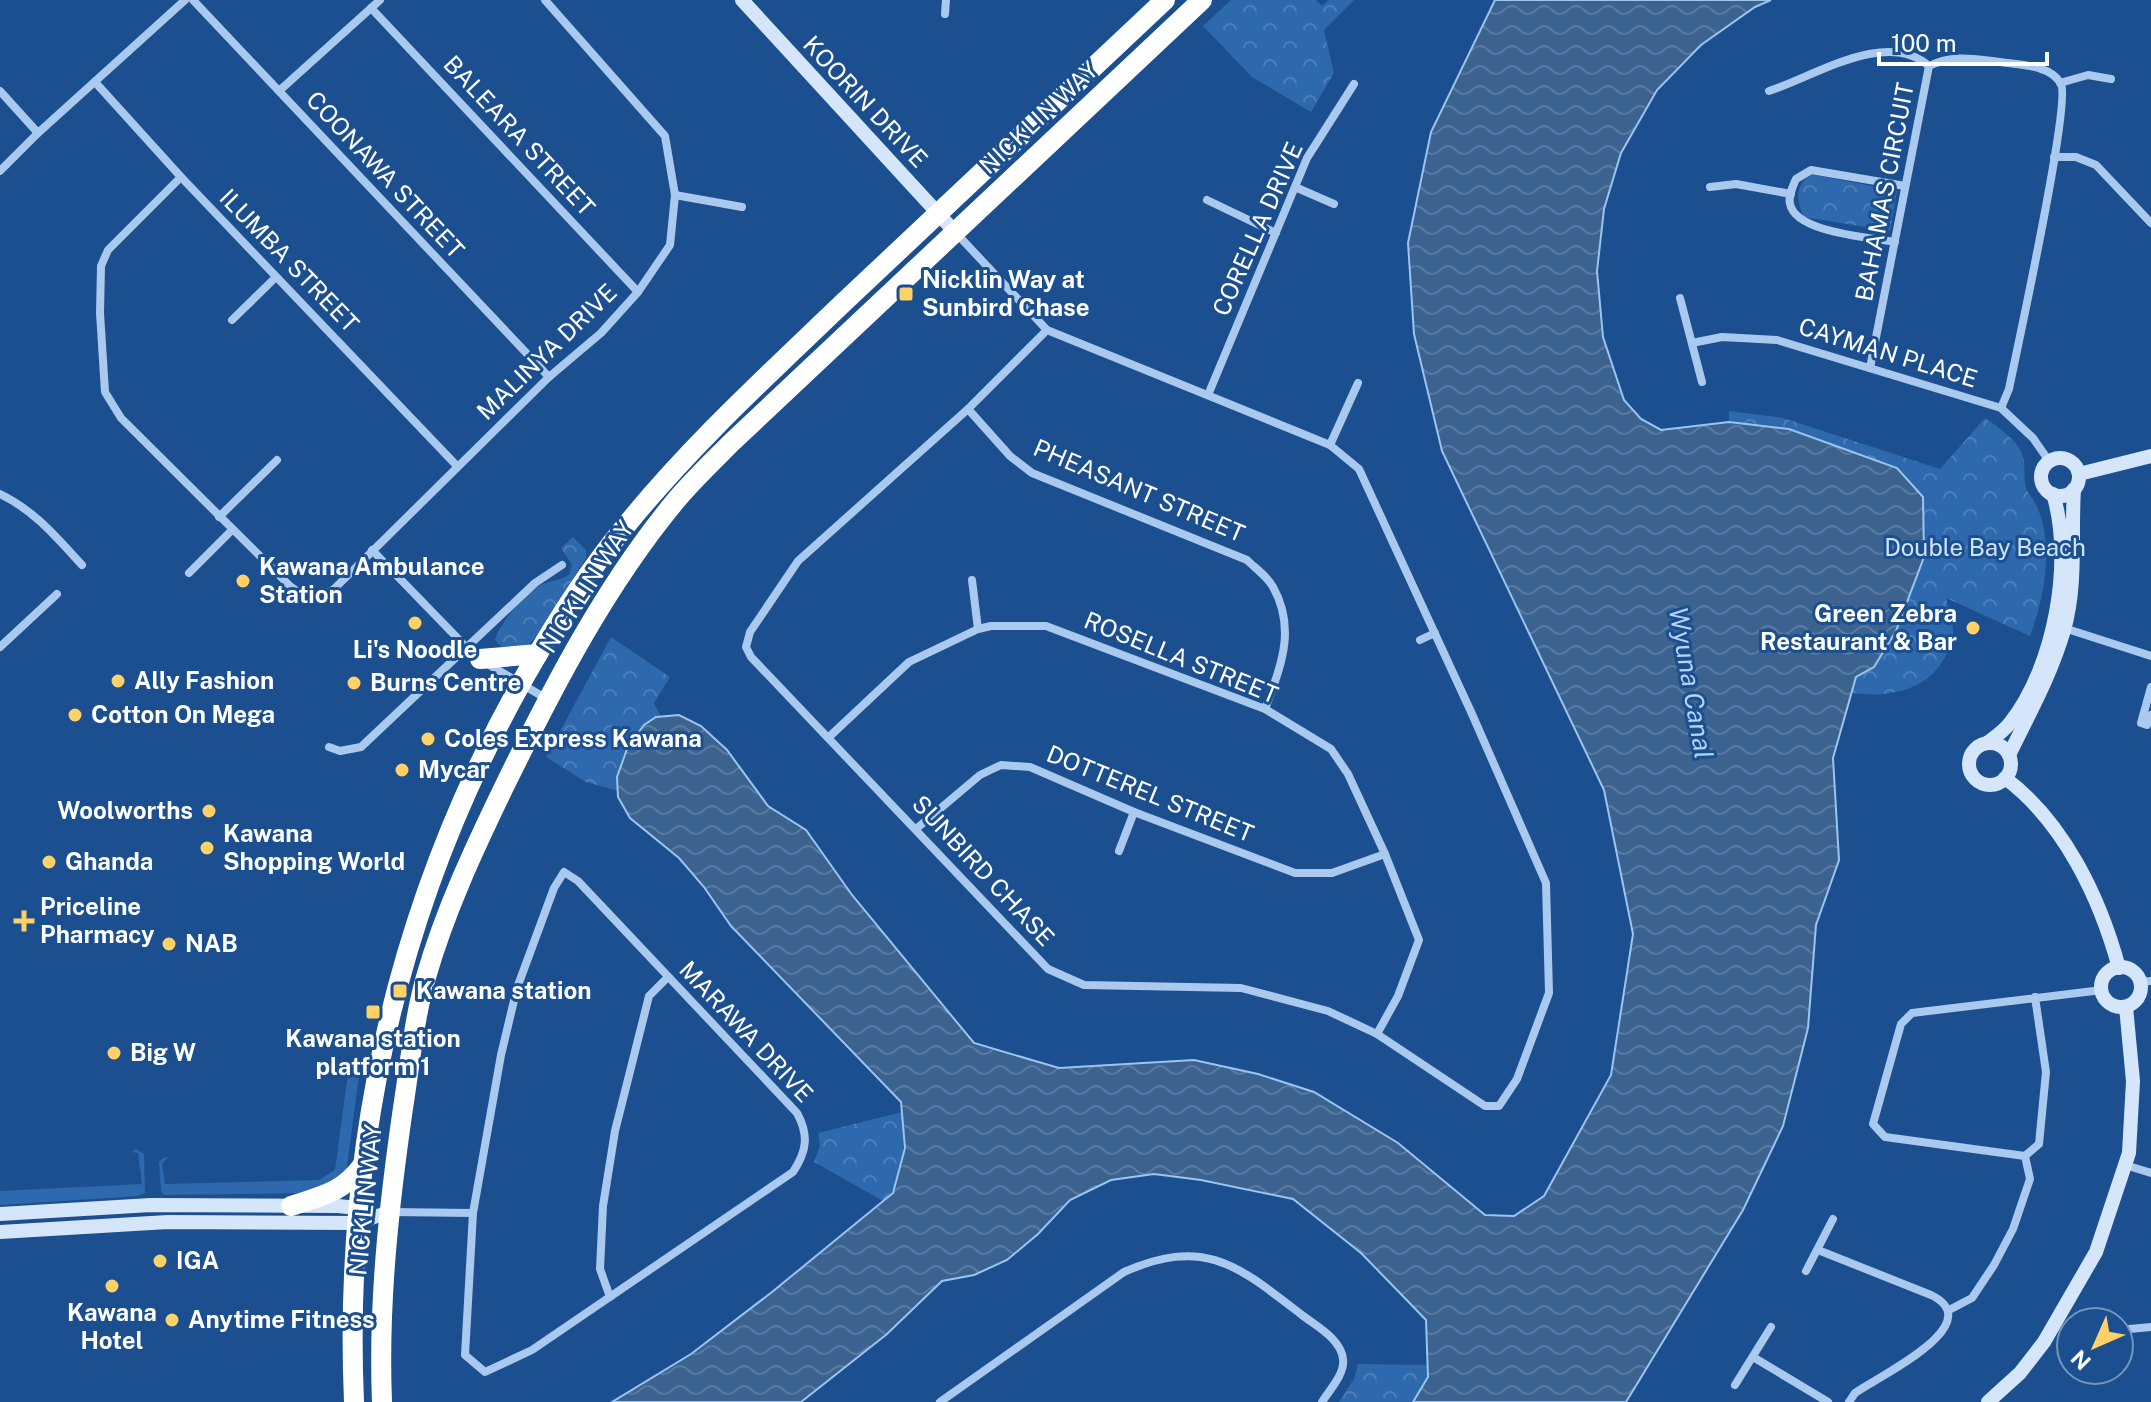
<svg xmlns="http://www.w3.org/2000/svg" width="2151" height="1402" font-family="'Public Sans',sans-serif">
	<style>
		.grass { fill: #2e69ad }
		.forest { fill: url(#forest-crowns) }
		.water { fill: url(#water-waves); stroke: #9cc4f0; stroke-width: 2 }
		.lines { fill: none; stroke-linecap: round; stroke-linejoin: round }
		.street { stroke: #a9c9ee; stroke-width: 8 }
		.secondary { stroke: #d6e6fa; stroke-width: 14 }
		.highway { stroke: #fff; stroke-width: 20 }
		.poi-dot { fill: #ffd166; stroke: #1b4f8f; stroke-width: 3 }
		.labels { text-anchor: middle; stroke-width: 6; stroke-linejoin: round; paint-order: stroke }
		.street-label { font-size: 24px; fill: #fff; stroke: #1b4f8f }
		.poi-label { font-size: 24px; font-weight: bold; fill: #fff; stroke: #1b4f8f; text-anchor: start }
		.park-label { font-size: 24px; fill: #cfe3fa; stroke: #1b4f8f }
		.water-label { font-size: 26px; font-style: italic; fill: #b5d3f5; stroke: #1b4f8f }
	</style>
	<defs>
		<pattern id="forest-crowns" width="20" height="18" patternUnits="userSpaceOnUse" patternTransform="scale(2)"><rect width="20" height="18" fill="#2e69ad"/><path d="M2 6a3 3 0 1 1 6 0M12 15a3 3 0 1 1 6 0" fill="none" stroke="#4d80b9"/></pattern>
		<pattern id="water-waves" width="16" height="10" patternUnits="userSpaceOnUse" patternTransform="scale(2)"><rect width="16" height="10" fill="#3c6290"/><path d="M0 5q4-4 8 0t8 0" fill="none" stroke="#597aa1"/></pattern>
	</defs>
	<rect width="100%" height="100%" fill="#1b4f8f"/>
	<g class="grass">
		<polygon points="348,1073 359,1075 346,1174 307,1193 164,1195 161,1191 159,1162 163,1158 168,1157 162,1164 165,1184 319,1180 335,1170"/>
		<polygon points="136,1149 144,1154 145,1193 138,1196 0,1205 0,1191 142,1184 138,1153 132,1152"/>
	</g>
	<g class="forest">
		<polygon points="1231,0 1316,0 1322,6 1329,0 1354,0 1324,30 1334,73 1311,112 1252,77 1203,26"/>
		<path d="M 1810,174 L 1897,191 L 1890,231 L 1804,217 C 1796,200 1795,187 1810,174 Z"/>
		<path d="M 1729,411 L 1783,418 L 1940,469 L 1985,418 C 1998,427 2019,441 2023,457 C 2026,467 2023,478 2026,488 C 2029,495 2035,501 2038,509 C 2054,548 2044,598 2030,636 L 1946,598 C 1949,610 1954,622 1953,635 C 1952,641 1949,647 1947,653 C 1930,691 1889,698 1852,693 L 1856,677 L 1875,667 L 1896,631 L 1924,558 L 1923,497 L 1789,429 L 1729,422 Z"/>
		<path d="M 573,537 L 586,550 L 586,558 L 538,635 L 526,647 L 505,651 L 495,640 C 498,626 525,593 539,586 C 548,581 559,581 569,575 L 572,565 L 561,548 Z"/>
		<path d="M 611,637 L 670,677 L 654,703 L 661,717 C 632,721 615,765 618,791 L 586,782 L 546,757 Z"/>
		<path d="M 902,1112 C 904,1140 907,1181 883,1201 L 814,1162 L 820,1146 L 818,1133 Z"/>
		<polygon points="1358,1364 1427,1365 1428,1377 1413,1402 1339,1402 1354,1379"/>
	</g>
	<polygon class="water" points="1495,0 1771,0 1755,7 1701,45 1657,90 1621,153 1604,209 1597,271 1603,337 1624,400 1641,419 1661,430 1729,422 1789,429 1897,468 1923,497 1924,557 1896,631 1874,667 1856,677 1833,758 1839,860 1816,925 1808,1028 1783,1126 1743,1210 1626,1402 1413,1402 1428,1377 1426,1320 1361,1253 1293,1199 1201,1180 1154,1174 1111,1180 1070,1200 1038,1234 1007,1260 974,1275 942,1281 887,1334 801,1402 612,1402 691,1354 772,1292 893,1193 905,1148 901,1102 731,926 704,887 679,858 630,818 618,797 617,777 628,746 644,725 656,717 679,715 701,726 727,750 768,806 806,830 852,895 974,1043 1059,1068 1194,1060 1258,1074 1314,1092 1398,1143 1485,1215 1514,1216 1544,1196 1611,1075 1633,934 1604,790 1442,451 1414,334 1408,243 1431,132"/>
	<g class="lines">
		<g class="street">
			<polyline points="193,0 549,377"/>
			<polyline points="371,8 638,292"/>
			<polyline points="945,14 946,0"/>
			<path d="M 1929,66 C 1953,54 1974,59 2000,62 C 2018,65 2050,64 2061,84 C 2071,104 2017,349 2009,389 L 2001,408"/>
			<polyline points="95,82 181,177 457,466"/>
			<polyline points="2060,83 2088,75 2111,79"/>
			<polyline points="0,91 38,133"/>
			<polyline points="279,91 380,0"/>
			<path d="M 1769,91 C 1814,77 1886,28 1929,66"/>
			<polyline points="2054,157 2076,157 2096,165 2151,223"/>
			<polyline points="0,171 38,133 185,0"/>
			<path d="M 181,177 L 108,250 L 101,266 L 100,313 L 105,392 L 121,418 L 291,587 C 306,598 319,599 334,589 L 549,377 L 601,333 L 638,292 L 670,245 L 675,195 L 665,136 L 545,0"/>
			<polyline points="1295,187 1334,204"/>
			<polyline points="1710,187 1736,184 1791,194"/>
			<polyline points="675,195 742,207"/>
			<polyline points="1207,200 1276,233"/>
			<polyline points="956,233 1047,330 1330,445 1359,469 1472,714 1546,883 1549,993 1517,1079 1499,1106 1485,1106 1377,1034 1328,1011 1241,988 1084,985 1048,969 751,657 746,647 750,632 798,561 968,409 1047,330"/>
			<path d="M 1895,242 C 1870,237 1796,233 1790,204 C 1788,196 1793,186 1796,179 L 1811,170 L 1905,186"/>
			<polyline points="1680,298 1702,382"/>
			<polyline points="232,320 276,277"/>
			<polyline points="1692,343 1722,337 1777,340 2001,408 2033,438 2049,461"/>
			<polyline points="1870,368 1929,66"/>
			<polyline points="1208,395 1307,158 1354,84"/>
			<path d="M 968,409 L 1010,456 L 1032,473 L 1247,560 C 1255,568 1268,577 1273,587 C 1297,630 1280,668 1265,709"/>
			<polyline points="1330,445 1358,383"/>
			<path d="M 0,494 C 34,510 57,538 82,565"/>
			<polyline points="219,517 277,460"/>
			<polyline points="372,550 469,650"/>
			<polyline points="189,573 232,530"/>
			<polyline points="972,580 978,629"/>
			<polyline points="2064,628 2151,656"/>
			<polyline points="1420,640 1435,633"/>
			<polyline points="0,647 57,594"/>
			<polyline points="486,663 547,699"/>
			<polyline points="2151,687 2141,723 2147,725 2151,715"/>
			<polyline points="829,737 909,662 978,629 991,626 1046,626 1265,709 1331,749 1348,774 1385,854 1419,940 1398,996 1377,1034"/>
			<polyline points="329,747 340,751 361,747 535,583 562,565"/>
			<polyline points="916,829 980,775 1001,765 1030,767 1134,812 1295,873 1332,873 1385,854"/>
			<polyline points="1119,851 1134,812"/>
			<path d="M 564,872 L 578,881 L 797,1113 C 809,1135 807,1151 793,1172 L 532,1350 L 485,1372 L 465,1355 L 473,1213 L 501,1055 L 517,988 L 554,888 Z"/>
			<polyline points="2140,982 2151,981"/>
			<polyline points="2035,997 2046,1072 2039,1144 2025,1156 1885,1137 1873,1124 1901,1024 1912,1013 2102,990"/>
			<polyline points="2125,1165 2151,1173"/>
			<polyline points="390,1212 473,1213"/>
			<path d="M 1818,1250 L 1931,1295 C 1991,1324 1877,1377 1855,1393 L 1849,1402"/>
			<polyline points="1806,1271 1833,1219"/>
			<polyline points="610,1297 600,1269 603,1206 615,1131 649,996 668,977"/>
			<polyline points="1949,1310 1972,1298 1994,1265 2013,1229 2030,1179 2025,1156"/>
			<polyline points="2119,1330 2151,1327"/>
			<polyline points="1753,1357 1828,1402"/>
			<polyline points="1735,1385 1771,1327"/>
			<path d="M 940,1402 L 1124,1272 C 1206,1236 1238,1266 1302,1315 C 1316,1326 1341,1339 1343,1359 C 1345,1374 1330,1389 1322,1402"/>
		</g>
		<g class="secondary">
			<polyline points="742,0 956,233"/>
			<circle cx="2060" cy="477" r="19"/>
			<polyline points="2079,474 2151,456"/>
			<path d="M 1987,743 C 1995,737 2004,731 2010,723 C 2054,668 2074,561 2053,494"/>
			<circle cx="1990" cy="764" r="21"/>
			<path d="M 2009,755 C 2029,714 2051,675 2064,630 C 2077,585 2071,535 2074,489"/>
			<path d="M 2005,778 C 2064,822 2100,898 2119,968"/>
			<circle cx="2121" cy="987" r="20"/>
			<polyline points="0,1214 151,1205 338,1206 367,1209"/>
			<polyline points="0,1232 168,1222 357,1223 389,1212"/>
			<polyline points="1988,1402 2020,1373 2044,1342 2096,1252 2129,1153 2133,1081 2126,1007"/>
		</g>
		<g class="highway">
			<polyline points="480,659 538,654"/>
			<path d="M 291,1206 C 321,1196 342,1193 362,1166"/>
			<path d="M 354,1402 C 343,1144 398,901 525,676 C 554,625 586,573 624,528 C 690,446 768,375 843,303 C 950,202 1058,101 1165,0"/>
			<path d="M 382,1402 C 378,1303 389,1205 403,1108 C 410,1064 414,1019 426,977 C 445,911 474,849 504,787 C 553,687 606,584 678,498 C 695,478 714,460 732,442 L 1202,0"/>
		</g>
	</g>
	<g class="poi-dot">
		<rect x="898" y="286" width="16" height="16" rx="4"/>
		<circle cx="243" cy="581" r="8"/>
		<circle cx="415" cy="623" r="8"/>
		<circle cx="1973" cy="628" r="8"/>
		<circle cx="118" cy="681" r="8"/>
		<circle cx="354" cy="683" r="8"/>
		<circle cx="75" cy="715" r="8"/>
		<circle cx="428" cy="739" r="8"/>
		<circle cx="402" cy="770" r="8"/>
		<circle cx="209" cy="811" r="8"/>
		<circle cx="207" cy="848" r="8"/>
		<circle cx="49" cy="862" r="8"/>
		<path d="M20 909h8v8h8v8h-8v8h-8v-8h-8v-8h8z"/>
		<circle cx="169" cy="944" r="8"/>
		<rect x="392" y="983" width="16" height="16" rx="4"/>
		<rect x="365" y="1004" width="16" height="16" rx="4"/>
		<circle cx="114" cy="1053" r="8"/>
		<circle cx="160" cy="1261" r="8"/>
		<circle cx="112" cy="1286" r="8"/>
		<circle cx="172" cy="1320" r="8"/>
	</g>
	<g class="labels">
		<g class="street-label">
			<text transform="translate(865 102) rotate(47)" y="8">KOORIN DRIVE</text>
			<text transform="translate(1039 118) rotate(-43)" y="8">NICKLIN WAY</text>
			<text transform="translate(519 136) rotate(47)" y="8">BALEARA STREET</text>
			<text transform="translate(385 175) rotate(47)" y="8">COONAWA STREET</text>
			<text transform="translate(1885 192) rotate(-79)" y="8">BAHAMAS CIRCUIT</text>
			<text transform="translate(1258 229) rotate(-66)" y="8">CORELLA DRIVE</text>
			<text transform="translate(289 261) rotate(46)" y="8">ILUMBA STREET</text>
			<text transform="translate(547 352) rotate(-44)" y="8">MALINYA DRIVE</text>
			<text transform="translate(1888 353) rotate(17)" y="8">CAYMAN PLACE</text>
			<text transform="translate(1139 491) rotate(23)" y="8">PHEASANT STREET</text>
			<text transform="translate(587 587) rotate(-57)" y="8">NICKLIN WAY</text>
			<text transform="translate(1181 658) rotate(22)" y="8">ROSELLA STREET</text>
			<text transform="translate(1150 794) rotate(22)" y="8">DOTTEREL STREET</text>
			<text transform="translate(983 871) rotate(47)" y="8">SUNBIRD CHASE</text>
			<text transform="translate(746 1032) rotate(47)" y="8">MARAWA DRIVE</text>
			<text transform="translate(366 1200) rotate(-84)" y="8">NICKLIN WAY</text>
		</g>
		<g class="poi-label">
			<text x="922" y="288">Nicklin Way at<tspan x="922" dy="28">Sunbird Chase</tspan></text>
			<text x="259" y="575">Kawana Ambulance<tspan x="259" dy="28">Station</tspan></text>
			<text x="1957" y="622" text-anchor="end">Green Zebra<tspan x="1957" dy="28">Restaurant &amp; Bar</tspan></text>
			<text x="415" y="658" text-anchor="middle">Li's Noodle</text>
			<text x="134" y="689">Ally Fashion</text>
			<text x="370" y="691">Burns Centre</text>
			<text x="91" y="723">Cotton On Mega</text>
			<text x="444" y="747">Coles Express Kawana</text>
			<text x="418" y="778">Mycar</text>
			<text x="193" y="819" text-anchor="end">Woolworths</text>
			<text x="223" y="842">Kawana<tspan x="223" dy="28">Shopping World</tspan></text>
			<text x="65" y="870">Ghanda</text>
			<text x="40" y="915">Priceline<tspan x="40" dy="28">Pharmacy</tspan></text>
			<text x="185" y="952">NAB</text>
			<text x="416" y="999">Kawana station</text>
			<text x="373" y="1047" text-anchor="middle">Kawana station<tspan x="373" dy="28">platform 1</tspan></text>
			<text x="130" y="1061">Big W</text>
			<text x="176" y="1269">IGA</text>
			<text x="112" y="1321" text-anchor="middle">Kawana<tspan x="112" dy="28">Hotel</tspan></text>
			<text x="188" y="1328">Anytime Fitness</text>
		</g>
		<g class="park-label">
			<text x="1985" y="556">Double Bay Beach</text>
		</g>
		<g class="water-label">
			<text transform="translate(1691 683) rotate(80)" y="9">Wyuna Canal</text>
		</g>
	</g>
	<g transform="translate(2095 1346) rotate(225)"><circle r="38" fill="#1b4f8f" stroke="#7695bc" stroke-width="2"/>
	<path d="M0-6L14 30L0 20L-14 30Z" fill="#ffd166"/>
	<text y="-12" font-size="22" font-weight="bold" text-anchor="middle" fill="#ffffff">N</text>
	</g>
	<path d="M1879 52v12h168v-12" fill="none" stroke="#ffffff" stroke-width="4"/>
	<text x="1891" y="52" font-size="24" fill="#ffffff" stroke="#1b4f8f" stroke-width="6" paint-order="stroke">100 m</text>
</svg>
